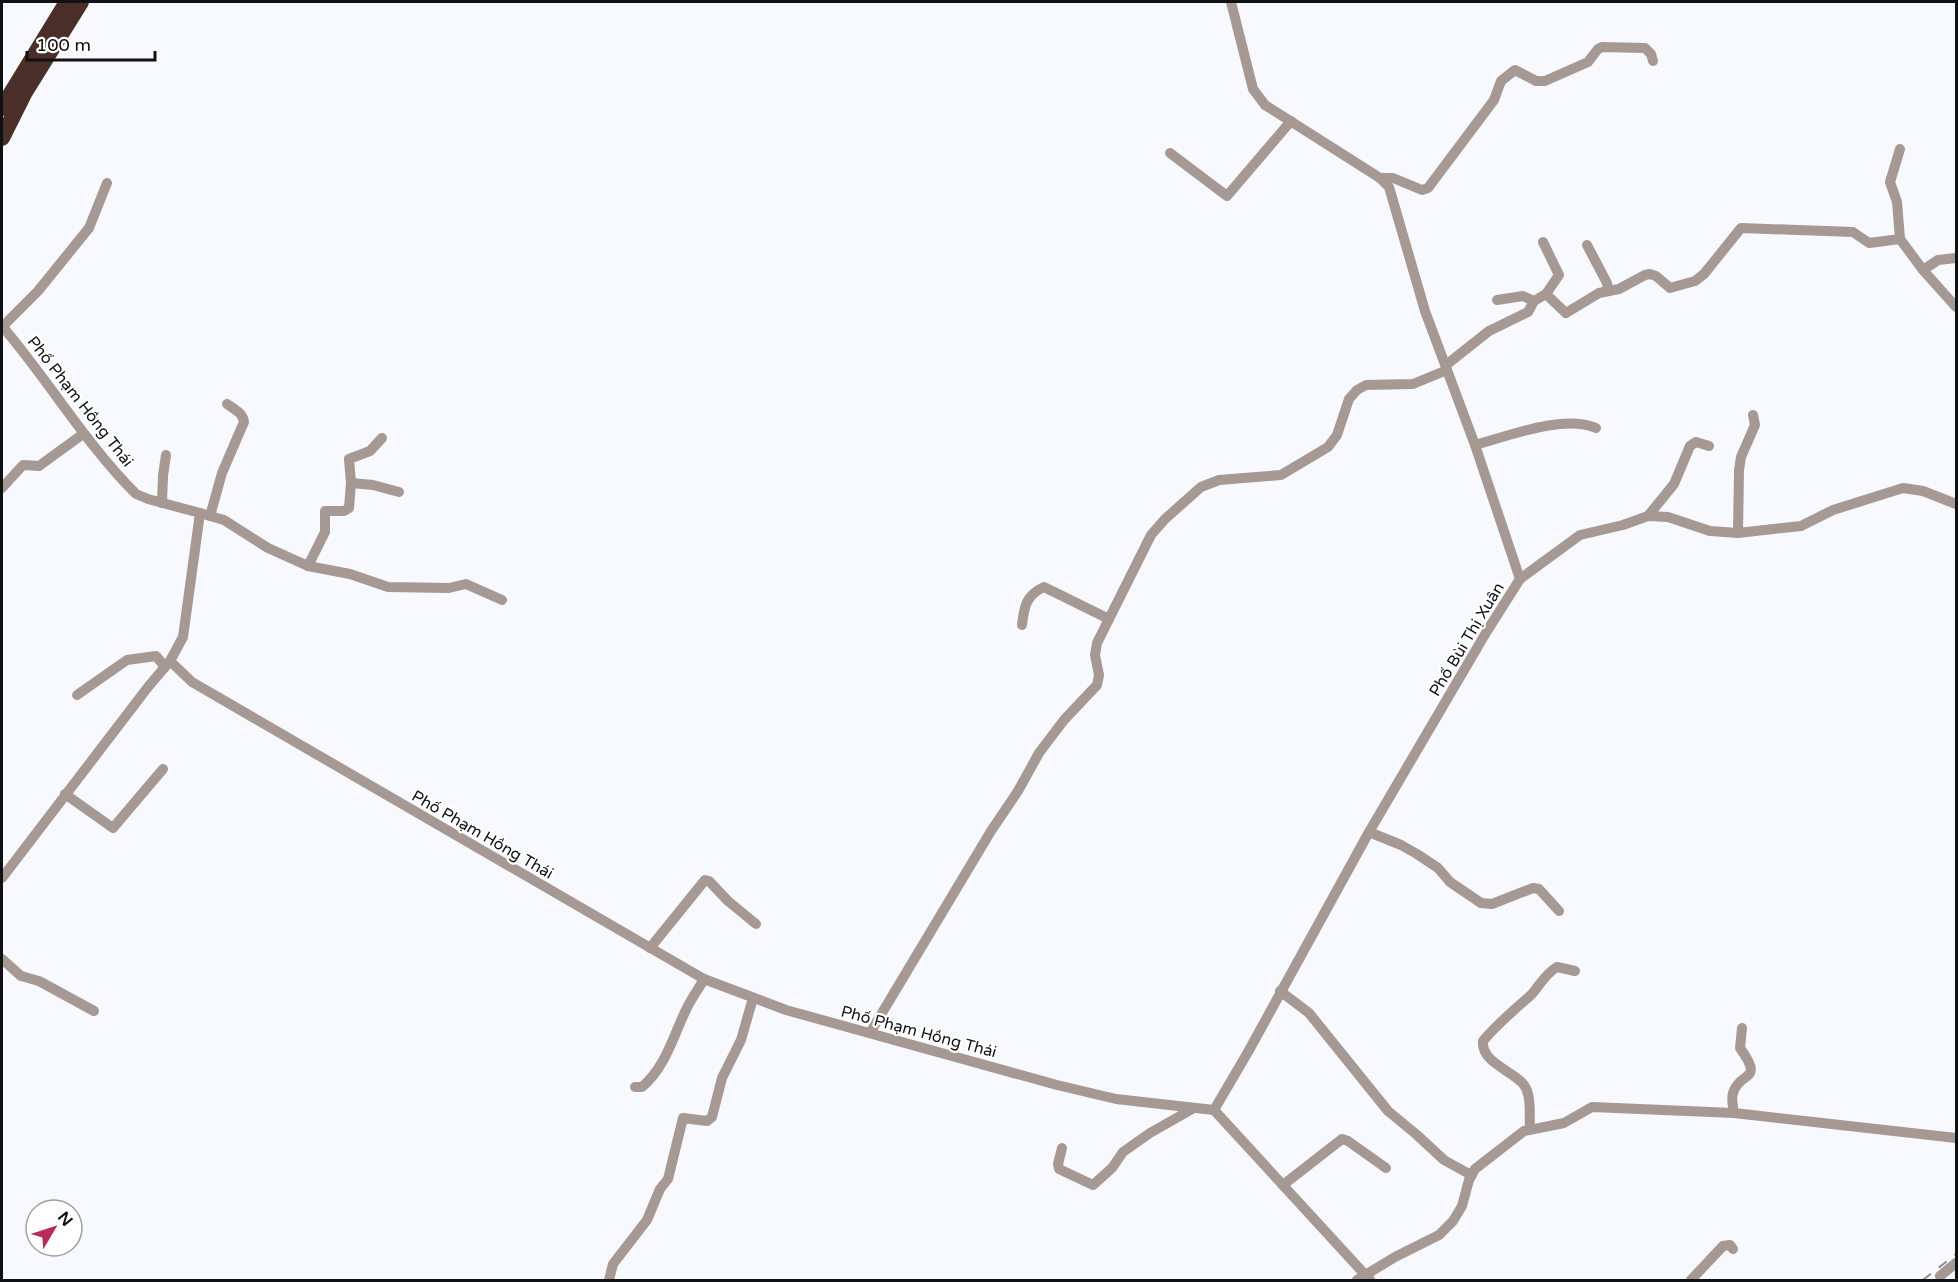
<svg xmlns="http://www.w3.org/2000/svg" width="1958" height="1282" font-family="'Varela Round',sans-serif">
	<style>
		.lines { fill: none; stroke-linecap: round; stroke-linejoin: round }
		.minor { stroke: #a69893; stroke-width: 10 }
		.highway { stroke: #492f27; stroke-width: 16 }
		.rail { stroke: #8d8f93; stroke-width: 2; stroke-dasharray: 10 10; stroke-linecap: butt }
		.labels { text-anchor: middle; stroke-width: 4.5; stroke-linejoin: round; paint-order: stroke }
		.street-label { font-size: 16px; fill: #101113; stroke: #fff }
	</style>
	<rect width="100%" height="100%" fill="#f7f9fe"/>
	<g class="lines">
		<g class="minor">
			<polyline points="1900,149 1890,182 1897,202 1900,239 1923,270 1956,307"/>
			<polyline points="1170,153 1227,196 1291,121"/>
			<polyline points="1380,178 1393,178 1422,190 1428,188 1494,100 1501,81 1515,70 1536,81 1545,81 1588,62 1598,49 1602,47 1645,48 1651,54 1653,61"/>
			<polyline points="1587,245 1607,283 1608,290"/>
			<polyline points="1923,270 1938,260 1956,258"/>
			<polyline points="1546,294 1566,313 1599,293 1619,289 1645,275 1650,274 1656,276 1670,288 1695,281 1704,274 1741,228 1853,232 1869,243 1900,239"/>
			<polyline points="1497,300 1523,296 1534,301"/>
			<path d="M 2,326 C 49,381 85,443 136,494 L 148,499 L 200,513 L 183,637 L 170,661 L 192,682 L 704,979 L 786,1010 L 1057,1085 L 1116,1099 L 1214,1110"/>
			<polyline points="2,327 38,291 89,228 107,183"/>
			<polyline points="1446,365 1489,331 1528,312 1534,301 1546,294 1559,275 1543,242"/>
			<path d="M 1475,445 C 1509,436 1563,414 1596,428"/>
			<polyline points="351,483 373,485 399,492"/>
			<polyline points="2,488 23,465 39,466 83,434"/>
			<polyline points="162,503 163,476 166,455"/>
			<polyline points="200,513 224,520 268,548 308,566 350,574 388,587 449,588 466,584 502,600"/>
			<path d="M 210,516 L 222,473 L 244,422 C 243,413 234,409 227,404"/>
			<polyline points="1648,516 1674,484 1690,446 1696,442 1709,446"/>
			<polyline points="1738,533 1739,470 1741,457 1755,425 1753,415"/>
			<polyline points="308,566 325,532 325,511 344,511 349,508 351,483 349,459 370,451 382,438"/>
			<polyline points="1520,579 1580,535 1623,525 1648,516 1668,517 1710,531 1738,533 1801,526 1833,510 1903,488 1923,491 1956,504"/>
			<path d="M 1022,625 C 1024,607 1026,595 1044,587 L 1109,619"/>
			<polyline points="77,695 127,660 156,656 165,667"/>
			<polyline points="65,794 113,828 163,769"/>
			<polyline points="1369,832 1401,845 1417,854 1438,868 1450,882 1481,903 1492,904 1533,888 1539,889 1559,911"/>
			<polyline points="2,878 148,687 170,661"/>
			<polyline points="650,948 705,880 709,881 728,901 756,924"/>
			<polyline points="2,959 21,976 39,981 94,1011"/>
			<polyline points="1280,991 1309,1013 1388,1111 1417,1135 1444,1160 1471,1175"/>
			<polyline points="870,1033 991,831 1018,791 1039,753 1064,720 1097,685 1099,675 1095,655 1097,643 1151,535 1165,519 1201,487 1219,480 1281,475 1328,447 1337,435 1349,399 1357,390 1366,385 1413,384 1447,370"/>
			<path d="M 635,1087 L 642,1087 C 665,1068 673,1037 685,1012 C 690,1000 698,990 704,979"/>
			<polyline points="1214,1110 1248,1052 1369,832 1487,631 1520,579 1475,445 1425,311 1389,187 1380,178 1265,105 1253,89 1231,2"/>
			<polyline points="1214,1110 1370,1280"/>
			<path d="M 1734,1113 C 1733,1106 1731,1099 1733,1093 C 1740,1070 1765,1083 1740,1048 L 1742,1028"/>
			<path d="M 1530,1128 C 1529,1116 1532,1096 1524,1085 C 1514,1071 1481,1063 1483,1041 C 1497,1024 1514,1010 1531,995 C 1540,985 1545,974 1557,967 L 1575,971"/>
			<polyline points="1062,1148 1058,1164 1059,1169 1093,1185 1112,1168 1123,1152 1150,1133 1194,1108"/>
			<polyline points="1283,1185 1342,1139 1348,1141 1386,1168"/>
			<polyline points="1940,1276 1956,1263"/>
			<polyline points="609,1280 613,1264 647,1220 660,1189 668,1179 683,1118 707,1121 712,1117 722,1078 741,1040 753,998"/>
			<polyline points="1357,1280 1395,1257 1439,1235 1453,1221 1462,1206 1469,1180 1475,1169 1524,1131 1564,1123 1592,1107 1734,1113 1956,1138"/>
			<polyline points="1691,1280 1723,1246 1730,1245 1733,1249"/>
		</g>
		<g class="highway">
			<polyline points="2,108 67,2"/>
			<polyline points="2,138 25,92 81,2"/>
		</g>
		<polyline class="rail" points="1923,1280 1956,1254"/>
	</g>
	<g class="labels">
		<g class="street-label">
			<text transform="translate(81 401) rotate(52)" y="6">Phố Phạm Hồng Thái</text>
			<text transform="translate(1466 639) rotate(-59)" y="6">Phố Bùi Thị Xuân</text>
			<text transform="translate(483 834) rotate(30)" y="6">Phố Phạm Hồng Thái</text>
			<text transform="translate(919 1031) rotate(15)" y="6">Phố Phạm Hồng Thái</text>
		</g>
	</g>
	<rect width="1958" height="1282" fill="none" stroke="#101113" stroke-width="6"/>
	<g transform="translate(54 1228) rotate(51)"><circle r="28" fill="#ffffff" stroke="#9fa0a1" stroke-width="1.5"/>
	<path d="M0-4.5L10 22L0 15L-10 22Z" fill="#b92b5c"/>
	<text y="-9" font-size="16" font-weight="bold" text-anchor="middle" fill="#101113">N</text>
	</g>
	<path d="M27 51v9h128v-9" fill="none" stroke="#101113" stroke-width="3"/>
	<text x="36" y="51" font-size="18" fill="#101113" stroke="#ffffff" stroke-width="4.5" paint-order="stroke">100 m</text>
</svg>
